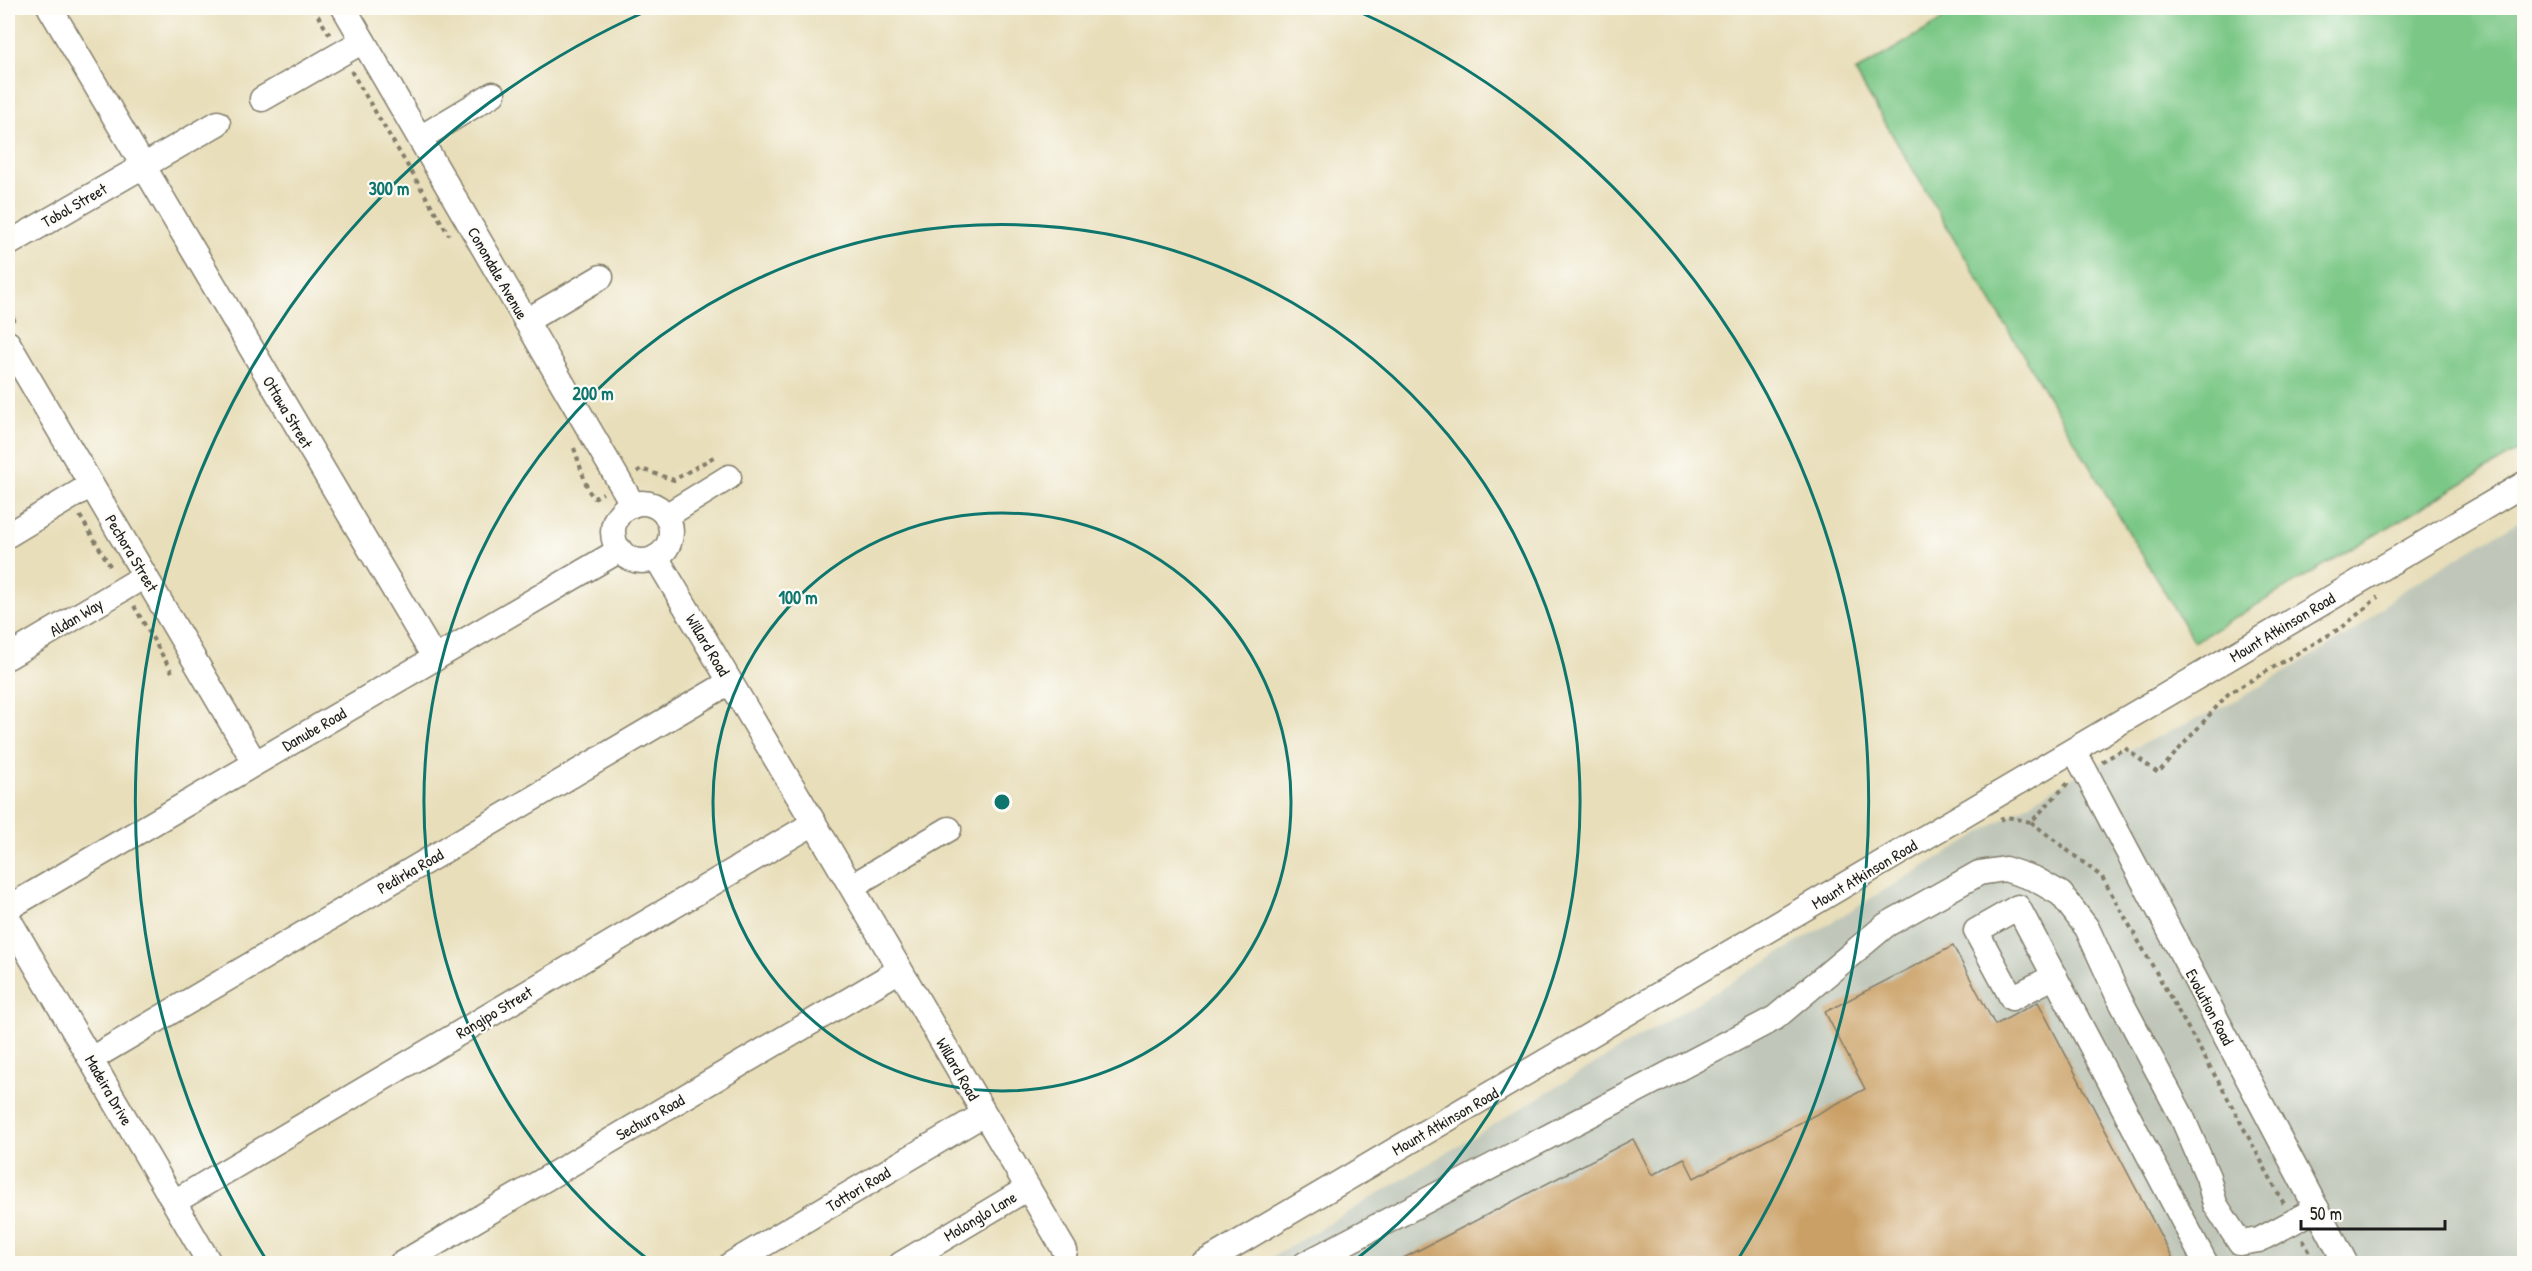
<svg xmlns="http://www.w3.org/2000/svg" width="2532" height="1271" font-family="'Patrick Hand',sans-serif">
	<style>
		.industrial { fill: #c0c7ba }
		.green { fill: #7ac786; stroke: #4b7251; stroke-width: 1.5 }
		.building { fill: #caa066 }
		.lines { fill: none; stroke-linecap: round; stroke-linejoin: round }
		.minor-casing { stroke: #827d6b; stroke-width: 27 }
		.path { stroke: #827d6b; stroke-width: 4; stroke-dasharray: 4.5 4.5; stroke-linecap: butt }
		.minor { stroke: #fff; stroke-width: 24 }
		.ring { fill: none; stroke: #0f766e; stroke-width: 3 }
		.labels { text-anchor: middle; stroke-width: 4.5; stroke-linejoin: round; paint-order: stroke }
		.street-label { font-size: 16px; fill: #1c1c1c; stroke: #fdfcf7 }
		.centre { fill: #0f766e; stroke: #fdfcf7; stroke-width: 3 }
		.ring-label { font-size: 18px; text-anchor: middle; font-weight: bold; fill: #0f766e; stroke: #fdfcf7; stroke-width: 4.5; stroke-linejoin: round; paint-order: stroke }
	</style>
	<rect width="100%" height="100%" fill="#fdfcf7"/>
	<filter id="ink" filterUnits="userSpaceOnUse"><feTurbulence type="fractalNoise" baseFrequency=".0167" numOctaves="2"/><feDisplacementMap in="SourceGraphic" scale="12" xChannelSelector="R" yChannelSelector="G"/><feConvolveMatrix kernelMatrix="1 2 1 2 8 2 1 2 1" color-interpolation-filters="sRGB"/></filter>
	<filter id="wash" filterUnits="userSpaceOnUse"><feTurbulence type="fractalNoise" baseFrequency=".008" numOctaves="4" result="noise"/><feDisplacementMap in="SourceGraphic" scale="24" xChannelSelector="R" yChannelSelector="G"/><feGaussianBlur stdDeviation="1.35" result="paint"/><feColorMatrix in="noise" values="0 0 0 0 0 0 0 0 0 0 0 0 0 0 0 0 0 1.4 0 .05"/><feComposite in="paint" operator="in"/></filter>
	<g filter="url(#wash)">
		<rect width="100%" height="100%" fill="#e8deba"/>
		<polygon class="industrial" points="2524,518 2524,1263 1261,1264 2085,770 2230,704 2356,630 2400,592"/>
		<polygon class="green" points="1944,8 2524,8 2524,447 2194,642 1855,72 1941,21"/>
		<g id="blocks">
			<polygon class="building" points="1953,946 1995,1025 2038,1002 2175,1263 1394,1263 1633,1139 1652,1175 1684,1158 1694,1178 1865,1089 1825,1012"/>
		</g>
	</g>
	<g filter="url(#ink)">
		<use href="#blocks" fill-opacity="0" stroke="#827d6b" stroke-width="1.5"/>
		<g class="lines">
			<defs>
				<g id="minor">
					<polyline points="50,8 435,659"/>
					<polyline points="344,8 633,505"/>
					<polyline points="262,99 363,41"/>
					<polyline points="420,138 493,94"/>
					<polyline points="8,244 218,123"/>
					<polyline points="526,321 601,277"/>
					<polyline points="8,343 255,763"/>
					<circle cx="642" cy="532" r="29"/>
					<polyline points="666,516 729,477"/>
					<polyline points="8,535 91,485"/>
					<polyline points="656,557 814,823 1065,1251"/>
					<polyline points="8,657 145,576"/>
					<polyline points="2074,750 2346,1264"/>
					<polyline points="852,886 949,829"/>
					<polyline points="8,908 620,550"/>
					<polyline points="8,918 210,1264"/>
					<polyline points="2055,976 2012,998 1976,931 2018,907 2206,1264"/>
					<polyline points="91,1059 730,682"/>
					<polyline points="174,1202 814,823"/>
					<polyline points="401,1264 900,970"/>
					<polyline points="731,1264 984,1114"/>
					<polyline points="901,1264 1028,1188"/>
					<polyline points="1202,1264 2524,484"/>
					<polyline points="1305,1264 1775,1018 1886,925 1979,873 2005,869 2035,879 2061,894 2087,928 2118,996 2182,1117 2208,1177 2215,1204 2240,1243 2259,1240 2317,1209"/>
				</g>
			</defs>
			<use href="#minor" class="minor-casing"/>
			<g class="path">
				<polyline points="313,8 331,37"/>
				<polyline points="351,71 449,235"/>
				<polyline points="8,309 16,323"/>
				<polyline points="574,448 588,490 594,498 603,493"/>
				<polyline points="637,472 641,469 674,480 717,455"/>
				<polyline points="80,516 112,569"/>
				<polyline points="134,606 172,672"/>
				<polyline points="2102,762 2125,748 2158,773 2228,694 2344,626 2378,597"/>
				<polyline points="2000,820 2007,817 2031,822 2068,783"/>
				<polyline points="2031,822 2102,877 2226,1095 2284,1204"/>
				<polyline points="2303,1240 2316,1264"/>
			</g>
			<use href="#minor" class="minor"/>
		</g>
	</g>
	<g class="ring">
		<circle cx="1002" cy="802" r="289"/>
		<path d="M650 1261A578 578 0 1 1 1354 1261"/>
		<path d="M267 1261A867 867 0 0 1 649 10M1355 10A867 867 0 0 1 1737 1261"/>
	</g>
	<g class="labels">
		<g class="street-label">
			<text transform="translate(74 205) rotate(-30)" y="6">Tobol Street</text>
			<text transform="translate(498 273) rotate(60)" y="6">Conondale Avenue</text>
			<text transform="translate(288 412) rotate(59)" y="6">Ottawa Street</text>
			<text transform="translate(132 553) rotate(59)" y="6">Pechora Street</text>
			<text transform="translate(76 617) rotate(-31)" y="6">Aldan Way</text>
			<text transform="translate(2282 627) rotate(-31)" y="6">Mount Atkinson Road</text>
			<text transform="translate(708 645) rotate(59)" y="6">Willard Road</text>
			<text transform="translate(314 729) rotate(-30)" y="6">Danube Road</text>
			<text transform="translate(410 871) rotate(-30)" y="6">Pedirka Road</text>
			<text transform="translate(1864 874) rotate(-31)" y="6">Mount Atkinson Road</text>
			<text transform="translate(2210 1007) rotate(62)" y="6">Evolution Road</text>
			<text transform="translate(494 1012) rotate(-31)" y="6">Rangipo Street</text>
			<text transform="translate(958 1069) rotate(60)" y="6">Willard Road</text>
			<text transform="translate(109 1090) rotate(60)" y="6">Madeira Drive</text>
			<text transform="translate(650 1117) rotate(-30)" y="6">Sechura Road</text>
			<text transform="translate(1445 1121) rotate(-30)" y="6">Mount Atkinson Road</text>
			<text transform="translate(858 1189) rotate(-31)" y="6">Tottori Road</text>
			<text transform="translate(980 1216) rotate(-31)" y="6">Molonglo Lane</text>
		</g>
	</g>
	<circle cx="1002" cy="802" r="9" class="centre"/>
	<g class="ring-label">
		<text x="389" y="195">300 m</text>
		<text x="593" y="400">200 m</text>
		<text x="798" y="604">100 m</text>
	</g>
	<rect width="2532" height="1271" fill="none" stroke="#fdfcf7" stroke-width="30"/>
	<path d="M2301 1220v9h144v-9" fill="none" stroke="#1c1c1c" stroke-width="3"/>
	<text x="2310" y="1220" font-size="18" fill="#1c1c1c" stroke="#fdfcf7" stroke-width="4.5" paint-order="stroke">50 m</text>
</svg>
